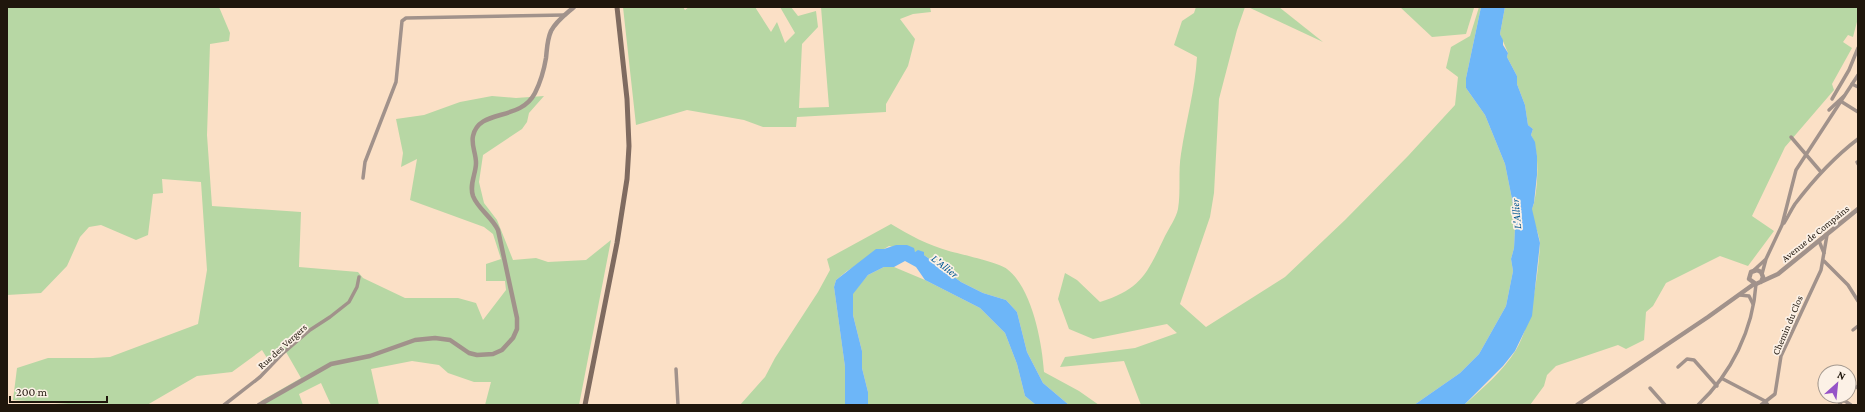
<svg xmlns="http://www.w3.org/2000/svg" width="1865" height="412" font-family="'Crimson Pro',serif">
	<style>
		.green { fill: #b7d7a4 }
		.water { fill: #6db6f8 }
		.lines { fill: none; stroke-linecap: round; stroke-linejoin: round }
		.minor { stroke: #a1928b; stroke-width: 3.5 }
		.tertiary { stroke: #a1928b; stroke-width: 4.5 }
		.secondary { stroke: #7f6b60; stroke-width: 5 }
		.labels { text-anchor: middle; stroke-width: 3.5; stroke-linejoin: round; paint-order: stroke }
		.street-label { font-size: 10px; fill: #1f160c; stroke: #fcf1e6 }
		.water-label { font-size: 11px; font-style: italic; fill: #005893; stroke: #fcf1e6 }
	</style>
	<rect width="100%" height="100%" fill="#fbe0c6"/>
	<g class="green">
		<polygon points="7,7 219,7 230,33 229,41 210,44 207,135 212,206 301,212 299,267 358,272 363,278 405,298 458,298 476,303 483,320 506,290 505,281 486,281 486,264 501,259 493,234 484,227 410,200 417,159 401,167 403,153 396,119 424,115 460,102 492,96 516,98 544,96 529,113 527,122 522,129 483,155 479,182 484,203 497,220 513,260 536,258 548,262 586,260 611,240 579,405 485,405 491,382 474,382 448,373 439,365 412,361 371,369 379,405 331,405 321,383 299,394 303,405 262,405 261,401 301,378 286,352 272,366 262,350 232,372 197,376 147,405 82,405 13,400 17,368 48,358 93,358 110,357 198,324 207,270 201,182 162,179 163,193 153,194 148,235 136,240 101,225 89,227 80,237 67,266 41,293 7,295"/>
		<polygon points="623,7 683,7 685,10 689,7 755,7 771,32 777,22 785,43 795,33 780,7 791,7 798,16 816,11 818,27 802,44 799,108 829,107 821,7 930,7 931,12 913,14 900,19 915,39 908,66 886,104 886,112 797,117 796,127 763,127 744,120 687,110 636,125"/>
		<path d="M 1196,7 L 1245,7 L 1237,30 L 1219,99 L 1214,193 L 1210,217 L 1180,304 L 1206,327 L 1285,277 L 1345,220 L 1408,156 L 1455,105 L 1458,77 L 1446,68 L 1451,47 L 1470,36 L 1479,7 L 1481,7 L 1466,78 L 1466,88 L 1485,115 L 1505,164 L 1513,204 L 1515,228 L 1514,248 L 1511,259 L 1513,271 L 1506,306 L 1479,354 L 1460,373 L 1414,405 L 1141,405 L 1124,361 L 1060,367 L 1065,357 L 1135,348 L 1177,333 L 1167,324 L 1093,339 L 1069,329 L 1058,299 L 1065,273 L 1077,280 L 1100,302 C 1141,289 1147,274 1165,236 C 1169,228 1176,218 1178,209 C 1181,191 1178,171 1181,154 C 1186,121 1195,90 1197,57 L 1174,45 L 1182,21 L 1194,13 Z"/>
		<polygon points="1248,7 1279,7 1323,42"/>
		<polygon points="1400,7 1472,7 1474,8 1466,34 1432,37"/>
		<path d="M 1505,7 L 1858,7 L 1858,18 L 1853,37 L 1848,35 L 1843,42 L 1852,48 L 1832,84 L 1834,90 L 1785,147 L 1752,216 L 1774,231 L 1748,266 L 1720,256 L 1666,283 L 1653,306 L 1646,312 L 1644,340 L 1626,349 L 1618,345 L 1556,366 L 1547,375 L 1544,386 L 1530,405 L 1464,405 C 1482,389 1503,371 1516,350 C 1532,322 1538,276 1540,244 C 1540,233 1531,220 1532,209 C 1532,207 1534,205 1534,203 C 1538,185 1540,151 1531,135 L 1533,129 L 1528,125 L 1525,105 L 1517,84 L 1517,76 L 1507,57 L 1508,53 L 1500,34 Z"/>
		<path d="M 891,224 C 909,235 928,245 949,251 C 960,254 1000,263 1007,269 C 1032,288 1042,342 1044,372 L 1079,391 L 1099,405 L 1069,405 L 1043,383 L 1027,352 L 1017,312 L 1006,300 L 983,293 L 961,282 L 924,255 L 924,252 L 916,252 L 889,246 L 847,271 L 836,280 L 834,287 L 845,367 L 845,405 L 740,405 L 765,377 L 775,358 L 818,292 L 830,270 L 827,259 Z"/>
		<polygon points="884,267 894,267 925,280 980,308 1005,333 1017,364 1025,396 1036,405 868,405 868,392 862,368 862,351 853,315 852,294 868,275"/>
	</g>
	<g class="water">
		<polygon points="1481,7 1505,7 1500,34 1503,40 1503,45 1508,53 1507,57 1517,76 1517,84 1525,105 1528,125 1533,129 1531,135 1535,142 1537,156 1537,175 1534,203 1532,209 1540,243 1532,316 1515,351 1503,366 1464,405 1414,405 1460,373 1479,354 1506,306 1513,271 1511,259 1514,248 1515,228 1513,204 1505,164 1485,115 1466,88 1466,78"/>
		<polygon points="896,245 907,245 914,248 915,252 918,250 924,252 924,255 961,282 983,293 1006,300 1017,312 1027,352 1043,383 1069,405 1036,405 1025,396 1017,364 1005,333 980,308 925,280 916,267 905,261 894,267 884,267 868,275 853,294 853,315 862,351 862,368 868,392 868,405 845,405 845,367 834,287 836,280 876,249 884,249"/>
	</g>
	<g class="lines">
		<g class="minor">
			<polyline points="1852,84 1858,87"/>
			<polyline points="1832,99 1849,70 1858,48"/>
			<polyline points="1842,102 1858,112"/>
			<polyline points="1829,110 1844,96"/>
			<polyline points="1791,137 1821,172"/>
			<polyline points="1857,162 1858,164"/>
			<polyline points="363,178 365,162 396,82 402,21 406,18 565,15"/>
			<path d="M 1784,223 C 1788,217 1791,210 1795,204 C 1814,179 1833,158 1858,139"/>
			<polyline points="1819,241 1824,253"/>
			<polyline points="1824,261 1848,285 1858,301"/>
			<polyline points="1753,271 1765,260"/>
			<polyline points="1762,274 1766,259 1782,225 1796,170 1858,75"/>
			<polyline points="1740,295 1749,296 1753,304"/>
			<polyline points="1853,330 1858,326"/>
			<polyline points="1678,367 1687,359 1694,360 1717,386"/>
			<polyline points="676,369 678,405"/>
			<polyline points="1723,379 1765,401 1768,405"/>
			<polyline points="1849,382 1858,388"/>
			<polyline points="1650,388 1665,405"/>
			<polyline points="224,405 260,377 282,354 310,330 330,317 349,302 357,287 359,277"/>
			<path d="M 1698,405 C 1731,374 1753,330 1756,284"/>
			<polyline points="1761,405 1775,394 1781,356 1821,270 1827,235"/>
			<polyline points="1839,405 1842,401 1845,401 1851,405"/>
		</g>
		<g class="tertiary">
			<polyline points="1761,282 1763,277 1761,272 1757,270 1751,272 1749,279 1756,284 1778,274 1858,209"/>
			<path d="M 259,405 L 331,364 L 370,356 L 415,340 L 435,338 L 450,340 L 469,353 L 477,355 L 493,354 L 502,350 L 513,338 L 517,329 L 517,318 L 498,230 C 492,217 478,209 473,196 C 469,184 476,174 476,163 C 476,153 471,145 473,136 C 479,108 520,122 535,93 C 540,83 544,70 546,58 C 547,49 547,40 551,31 C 556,21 566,14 574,7"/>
			<polyline points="1577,405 1708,317 1754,284"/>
		</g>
		<polyline class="secondary" points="585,405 617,243 627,179 629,146 627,99 617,7"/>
	</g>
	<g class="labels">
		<g class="street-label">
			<text transform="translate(1815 233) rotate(-39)" y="4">Avenue de Compains</text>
			<text transform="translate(1787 325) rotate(-67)" y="4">Chemin du Clos</text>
			<text transform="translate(282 346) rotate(-42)" y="4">Rue des Vergers</text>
		</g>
		<g class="water-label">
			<text transform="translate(1516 214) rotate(-95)" y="4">L'Allier</text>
			<text transform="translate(945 266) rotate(38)" y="4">L'Allier</text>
		</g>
	</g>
	<rect width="1865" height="412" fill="none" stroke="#1f160c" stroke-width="16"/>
	<g transform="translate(1837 384) rotate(27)"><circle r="19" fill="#fcf1e6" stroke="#a4998f"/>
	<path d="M0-3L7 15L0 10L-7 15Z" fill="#9653c7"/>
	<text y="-6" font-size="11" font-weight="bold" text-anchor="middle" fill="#1f160c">N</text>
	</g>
	<path d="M10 396v6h97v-6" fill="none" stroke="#1f160c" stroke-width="2"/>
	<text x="16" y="396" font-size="12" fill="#1f160c" stroke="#fcf1e6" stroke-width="3" paint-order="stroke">200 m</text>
</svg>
